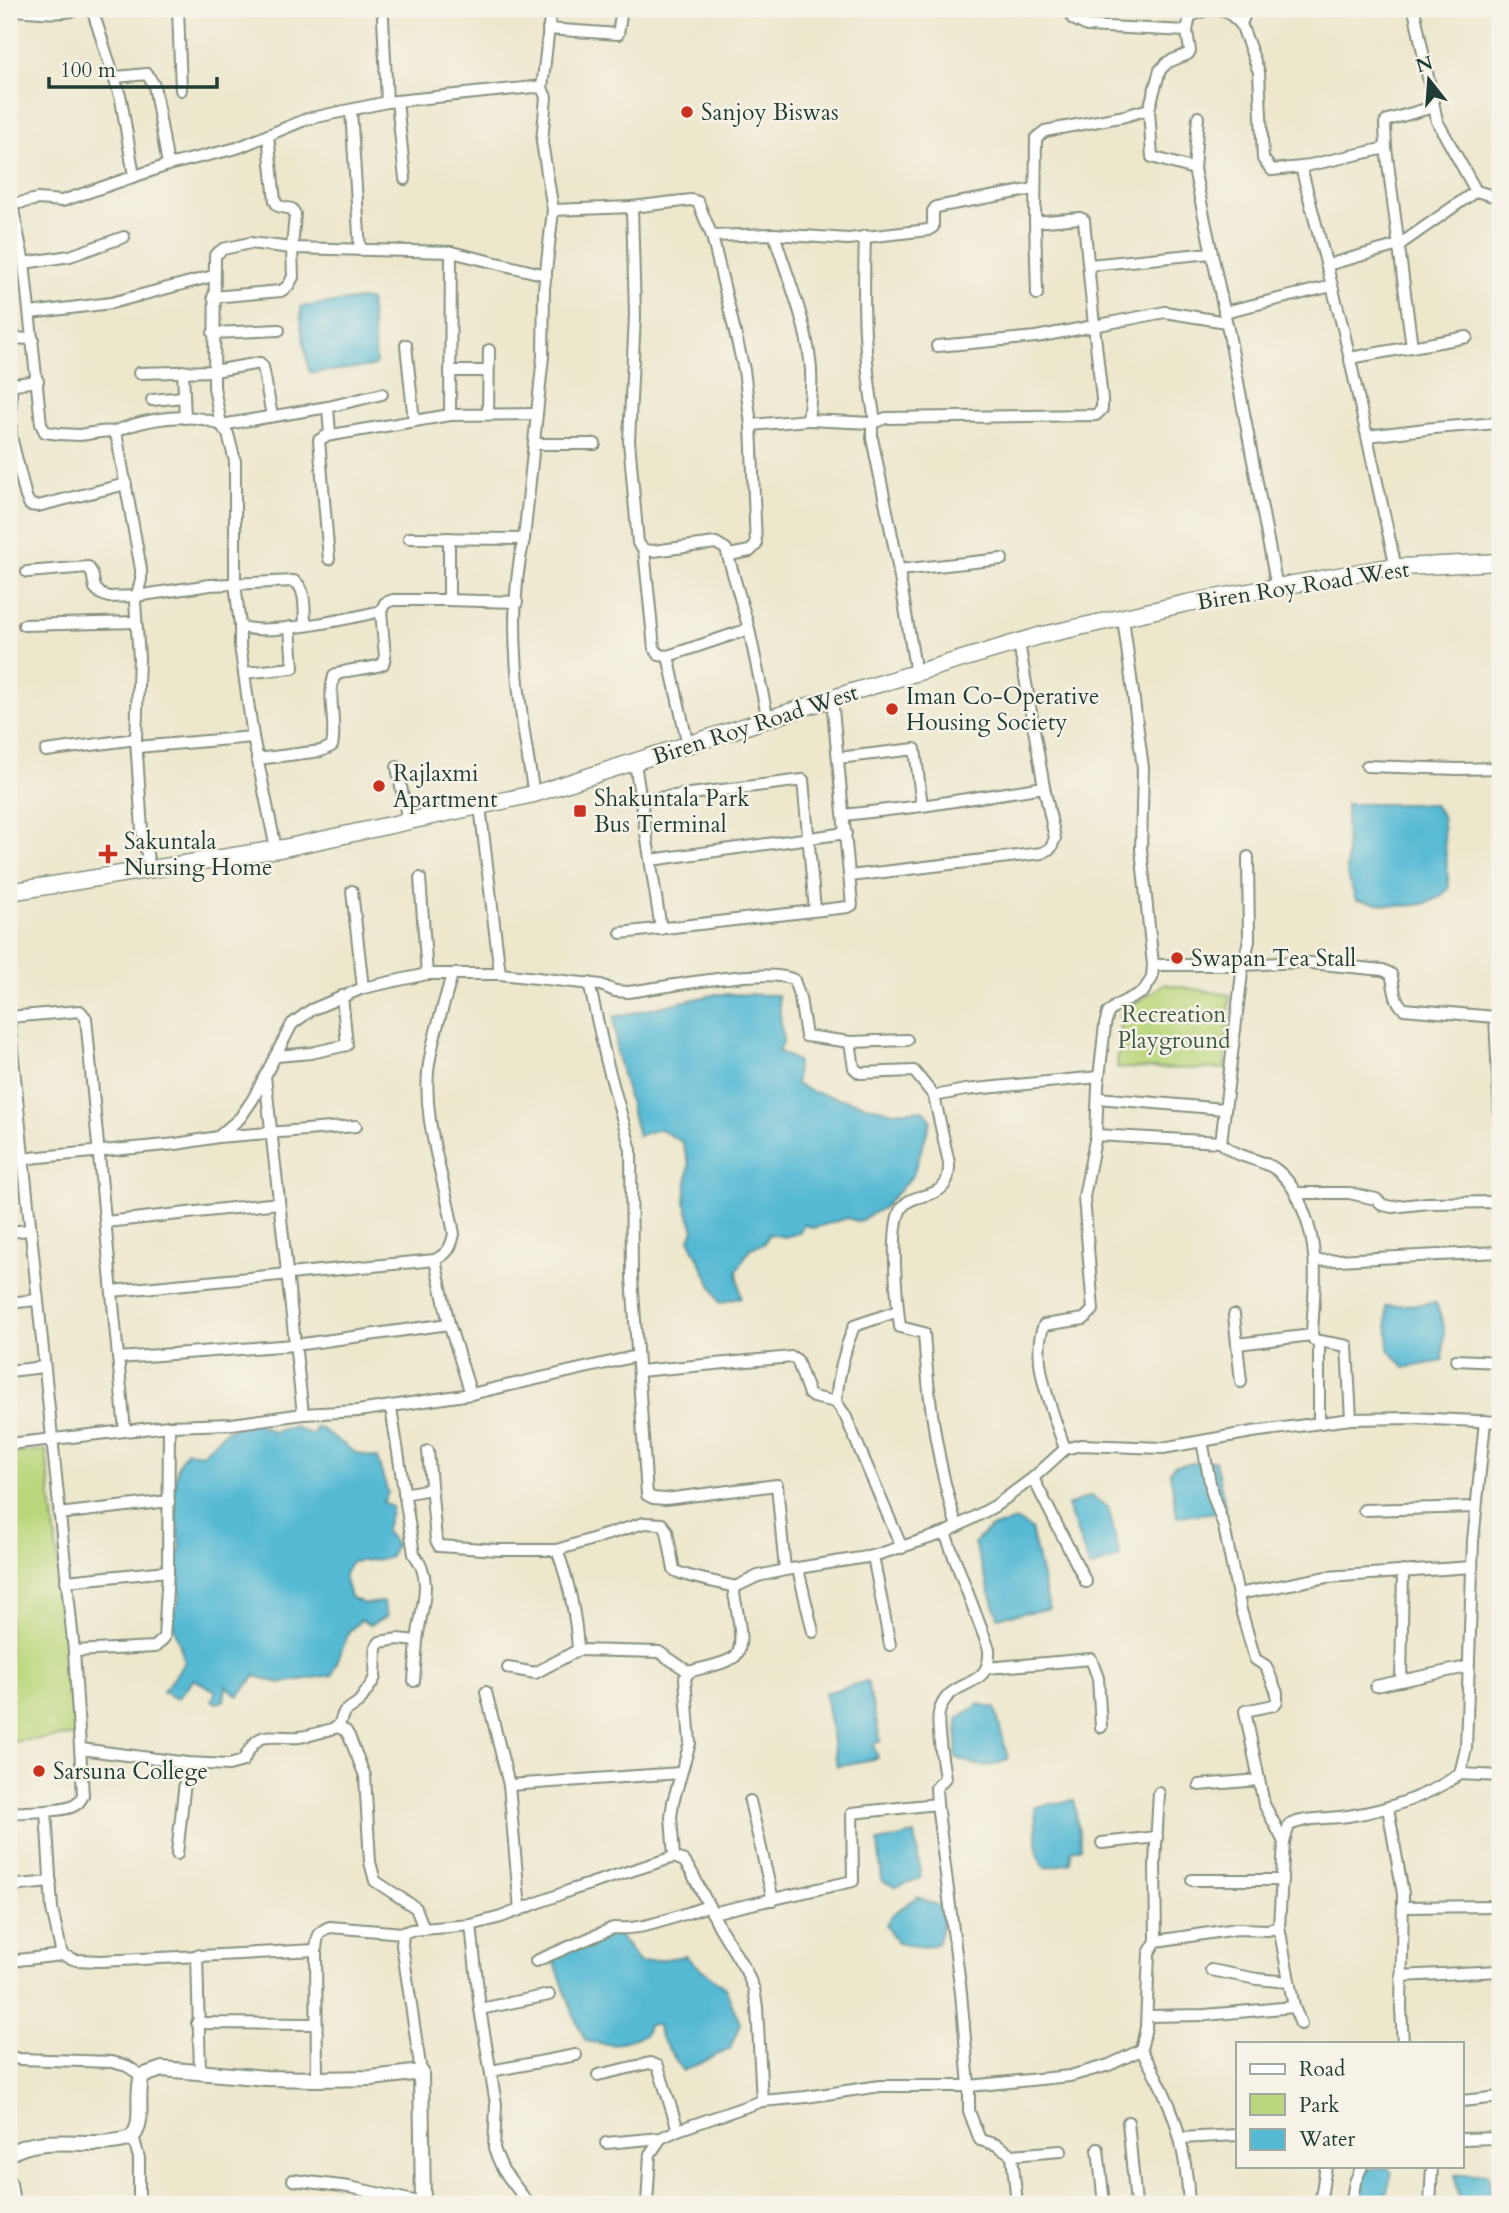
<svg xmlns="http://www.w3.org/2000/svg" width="1509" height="2213" font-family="Cardo,serif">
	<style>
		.green { fill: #bbd77d; stroke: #6d8a58; stroke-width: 2 }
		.water { fill: #55b9d4; stroke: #3a7b84; stroke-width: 2 }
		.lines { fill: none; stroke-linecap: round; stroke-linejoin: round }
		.minor-casing { stroke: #869280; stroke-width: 14 }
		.tertiary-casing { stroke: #869280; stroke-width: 18 }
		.secondary-casing { stroke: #869280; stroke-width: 19 }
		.minor { stroke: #fff; stroke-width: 10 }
		.tertiary { stroke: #fff; stroke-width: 14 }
		.secondary { stroke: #fff; stroke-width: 16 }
		.poi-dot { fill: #c8321e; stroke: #f7f3e8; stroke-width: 2.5 }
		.labels { text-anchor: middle; stroke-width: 5; stroke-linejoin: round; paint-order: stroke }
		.poi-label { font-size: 23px; fill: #1f3d34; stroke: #f7f3e8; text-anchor: start }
		.street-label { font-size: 23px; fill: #1f3d34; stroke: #f7f3e8 }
		.park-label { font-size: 23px; fill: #3e5c43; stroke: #f7f3e8 }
	</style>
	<rect width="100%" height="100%" fill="#f7f3e8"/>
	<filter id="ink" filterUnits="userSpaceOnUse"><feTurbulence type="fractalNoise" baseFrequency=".0143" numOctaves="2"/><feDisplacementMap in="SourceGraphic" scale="14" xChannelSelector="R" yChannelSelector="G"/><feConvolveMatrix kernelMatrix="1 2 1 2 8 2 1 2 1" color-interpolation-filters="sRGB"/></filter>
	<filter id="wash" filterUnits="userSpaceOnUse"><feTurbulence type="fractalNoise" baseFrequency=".00686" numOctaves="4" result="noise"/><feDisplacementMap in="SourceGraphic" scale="28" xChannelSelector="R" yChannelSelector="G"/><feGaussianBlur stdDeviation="1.57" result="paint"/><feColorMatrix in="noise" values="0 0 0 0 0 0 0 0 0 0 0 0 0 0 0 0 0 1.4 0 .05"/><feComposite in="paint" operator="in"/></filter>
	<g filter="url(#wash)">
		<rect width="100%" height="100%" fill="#ede7cc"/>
		<g class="green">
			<polygon points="1164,984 1230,995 1225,1069 1117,1068 1121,1014"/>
			<polygon points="46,1450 76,1735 9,1742 9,1454"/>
		</g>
		<g class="water">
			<polygon points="362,299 370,301 376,363 373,366 313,373 309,371 301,327 301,307"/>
			<path d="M 1346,804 L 1433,804 L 1442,815 L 1449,888 C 1427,915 1387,904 1356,900 L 1347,874 Z"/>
			<polygon points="717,994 778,995 783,1042 778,1051 797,1061 796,1084 810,1091 893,1112 924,1110 931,1120 913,1175 884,1207 858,1222 848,1218 813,1228 804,1224 799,1233 785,1237 769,1234 764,1244 750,1248 737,1271 741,1297 720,1303 689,1239 694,1230 685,1202 689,1163 682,1142 659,1129 638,1136 617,1054 614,1017"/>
			<polygon points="1436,1303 1444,1326 1443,1361 1404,1368 1389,1349 1386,1306"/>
			<polygon points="254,1422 273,1432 294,1426 312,1435 317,1426 356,1453 377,1458 388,1493 383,1502 392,1507 385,1532 396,1544 389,1558 351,1562 344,1576 350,1597 364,1604 383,1602 387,1616 370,1625 361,1620 349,1631 332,1675 280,1683 255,1676 238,1696 226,1685 224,1701 216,1703 212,1700 216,1691 194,1679 177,1699 163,1692 185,1662 172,1620 180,1595 171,1567 181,1548 173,1497 178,1465 186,1451 202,1454 226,1431"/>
			<polygon points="1215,1460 1226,1511 1177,1517 1170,1471 1174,1466"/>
			<polygon points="1091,1496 1108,1507 1120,1557 1090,1568 1067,1505"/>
			<polygon points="1017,1521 1031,1529 1049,1609 998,1617 974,1543 990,1528"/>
			<polygon points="867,1681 881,1741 873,1744 878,1758 837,1766 825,1693"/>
			<path d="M 979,1704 L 995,1708 L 1008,1759 C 988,1770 975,1767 956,1757 L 958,1718 Z"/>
			<polygon points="1074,1800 1081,1847 1071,1850 1070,1863 1046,1868 1038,1857 1035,1807"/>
			<polygon points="915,1834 921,1878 896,1887 882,1881 878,1842"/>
			<polygon points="917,1897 943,1907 943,1924 937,1944 924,1947 897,1943 886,1925 893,1914"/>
			<polygon points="616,1932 640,1963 685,1956 725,1988 740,2023 730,2049 683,2071 660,2036 658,2025 648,2025 645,2035 613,2045 586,2041 576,2021 553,1957"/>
			<polygon points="1387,2167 1392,2173 1383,2204 1355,2204 1357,2189 1366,2170"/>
			<polygon points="1488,2173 1492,2199 1486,2204 1459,2204 1455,2175"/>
		</g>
	</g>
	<g filter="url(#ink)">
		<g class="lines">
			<defs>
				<g id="minor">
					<polyline points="89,9 94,15 121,99 134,176"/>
					<polyline points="178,9 181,90"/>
					<polyline points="1070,9 1073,19 1087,26 1187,31 1190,51 1188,54 1168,62 1160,70 1149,109 1152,157 1194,169 1229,334 1277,588"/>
					<polyline points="1414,9 1437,121 1476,191 1500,198"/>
					<path d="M 9,10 C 31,10 58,16 79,9"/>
					<polyline points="383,18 387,102"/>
					<polyline points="1241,24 1247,9"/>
					<polyline points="548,29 618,34 622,9"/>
					<polyline points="1187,31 1190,16 1209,9 1227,11 1241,24 1259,72 1263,159 1272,170 1301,167 1343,328 1396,568"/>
					<polyline points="116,77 147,74 154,85 168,165"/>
					<polyline points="542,88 551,9"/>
					<polyline points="397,101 405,179"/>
					<polyline points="351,110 360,250"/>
					<polyline points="1386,148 1385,123 1388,120 1433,107"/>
					<polyline points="1301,167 1386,148 1412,347"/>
					<polyline points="1194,169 1198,117"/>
					<path d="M 9,198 L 11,203 L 19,203 L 38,199 L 62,201 L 168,165 L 237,148 L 307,119 L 387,102 L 534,87 L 542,88 L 546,97 L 542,142 L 553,210 L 544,289 L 543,356 L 524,539 C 505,617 520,715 534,794"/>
					<path d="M 9,203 L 11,203 L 13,210 L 24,263 L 41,424 L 45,432 C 56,434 68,435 79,435 C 91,434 101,430 113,432 L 117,438 L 141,569 L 141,580 L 135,602 L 139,658 L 136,739 L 142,830 L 150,869"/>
					<polyline points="632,207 635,315 629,441 638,543 644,550 653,551 716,543 726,549 749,629 768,720"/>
					<path d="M 553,210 L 632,207 L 691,200 L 698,202 L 712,236 L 744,370 L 751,425 L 808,420 C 810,400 813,380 810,360 C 805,317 787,276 774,234 L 848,239 L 928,230 L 933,227 L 933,211 L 936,207 L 1034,189"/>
					<polyline points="1035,222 1037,294"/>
					<polyline points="712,236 774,234"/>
					<path d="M 865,236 C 863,303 863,355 875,421"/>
					<polyline points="24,263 70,256 124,237"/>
					<polyline points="1089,265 1211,253"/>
					<polyline points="1327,265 1399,245 1476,191"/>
					<polyline points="213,297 281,291 288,286 293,277 292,248 295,214 292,209 278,206 275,201 268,135"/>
					<polyline points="1224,312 1332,286"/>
					<polyline points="30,313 111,303 213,276"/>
					<polyline points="213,333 279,330"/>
					<polyline points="9,338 33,339"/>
					<polyline points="406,345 414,421"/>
					<polyline points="937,346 1036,337 1094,326 1084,220 1080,218 1035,222 1036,138 1045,131 1125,116 1149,109"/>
					<polyline points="1350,358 1467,337"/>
					<polyline points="183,371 185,418"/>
					<polyline points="450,371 488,371"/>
					<polyline points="139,373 214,371 260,363 263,367 272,416"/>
					<polyline points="152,400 184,397"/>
					<polyline points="328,407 330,435"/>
					<polyline points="488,414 489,350"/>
					<polyline points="450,415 451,252"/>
					<polyline points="808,420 872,423"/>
					<polyline points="9,428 26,497 30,505 38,506 126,484"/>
					<polyline points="11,431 11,387 15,384 38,381"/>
					<path d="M 113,432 C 145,419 190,410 221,425 L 328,407 L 382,394"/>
					<polyline points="1367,436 1434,428 1498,423"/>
					<polyline points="534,444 595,444"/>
					<polyline points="409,538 524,539"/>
					<polyline points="644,550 654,648 659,655 668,656 749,629"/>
					<polyline points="729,555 750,551 756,545 751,425"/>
					<polyline points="329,559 319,440 326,436 450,415 536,414"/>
					<polyline points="899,570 1002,559"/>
					<path d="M 27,572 L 88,567 L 92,573 L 95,588 L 101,594 L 109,597 L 136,596 L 210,585 L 294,581 C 307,588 304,612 305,625"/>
					<polyline points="446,600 517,602"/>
					<path d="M 381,611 C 352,618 265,637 240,626 L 235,583 L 235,461 L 228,434 L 221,425 L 214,387 L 215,255 L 223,249 L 250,243 L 292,248 L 451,252 L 546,275"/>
					<polyline points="24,625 136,622"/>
					<polyline points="240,626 240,645 253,737 276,849"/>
					<polyline points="668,656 688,745"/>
					<polyline points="244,673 293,668 290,627"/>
					<polyline points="916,674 897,560 872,438 872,423 886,418 1096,415 1102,409 1102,399 1094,326 1165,312 1226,322"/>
					<polyline points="137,747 253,737"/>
					<polyline points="46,751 136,739"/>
					<polyline points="838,755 838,758 915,749 922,806"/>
					<path d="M 257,759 L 321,751 L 332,746 C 337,723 327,699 334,676 C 349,667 367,671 383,664 L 385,657 L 381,611 L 385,603 L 393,600 L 446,600 L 449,595 L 449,538"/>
					<polyline points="635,763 661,929"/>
					<polyline points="1367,766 1458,769 1500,768"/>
					<polyline points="397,767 408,821"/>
					<polyline points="642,800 803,780 815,910"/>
					<polyline points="480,806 500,974"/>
					<polyline points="844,815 922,806 1044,787 1019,643"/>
					<path d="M 1248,857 L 1249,941 L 1243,965 L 1221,1142 C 1233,1157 1258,1158 1274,1168 C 1288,1178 1296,1191 1302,1207 C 1321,1252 1314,1288 1312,1335 L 1314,1340 L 1347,1346 L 1351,1419"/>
					<polyline points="651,860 846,833"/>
					<polyline points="850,876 1042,853 1051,848 1055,838 1044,787"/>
					<polyline points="420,878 427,974"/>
					<polyline points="352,891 363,988"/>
					<polyline points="621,933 848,907 852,905 832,699"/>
					<path d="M 1153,965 L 1243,965 L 1300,962 L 1383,970 L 1391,974 C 1395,987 1393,1000 1404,1009 L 1495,1017"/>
					<path d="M 452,974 C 445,1002 435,1029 430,1058 C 419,1113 445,1179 454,1234 C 451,1248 448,1253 435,1260 L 449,1324 L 471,1394 L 637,1356"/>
					<polyline points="589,983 606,1059 631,1150 632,1277 647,1495 653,1498 665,1499 777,1485 785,1570"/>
					<polyline points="9,1017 80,1011 86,1018 125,1431 9,1444"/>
					<polyline points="1500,1017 1495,1017 1500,1120"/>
					<path d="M 9,1020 L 74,1651 L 83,1795 C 78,1810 61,1809 46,1811 L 52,1909 L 62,1955"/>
					<polyline points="850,1042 907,1040"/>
					<polyline points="277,1056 311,1053 347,1045 342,996"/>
					<polyline points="265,1076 303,1414"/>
					<polyline points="934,1096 965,1090 1099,1077"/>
					<polyline points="1098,1098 1224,1109"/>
					<polyline points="1096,1135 1221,1142"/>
					<polyline points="218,1137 356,1126"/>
					<path d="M 9,1160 L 176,1144 L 218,1137 L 240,1118 L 253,1099 L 292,1024 L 311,1010 L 363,988 L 427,974 L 500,974 L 601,985 L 615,991 L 628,992 C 661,988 769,966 794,980 L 800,998 L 806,1036 L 850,1042 L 854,1068 L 860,1073 L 914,1071 L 934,1096 L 949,1163 C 951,1207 912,1186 900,1211 C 890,1232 897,1302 900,1327 L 924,1333 C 928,1399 937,1464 957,1527"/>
					<polyline points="1296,1193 1349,1193 1376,1199 1383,1205 1392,1207 1428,1203 1500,1202"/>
					<polyline points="106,1222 279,1203"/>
					<polyline points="9,1232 30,1230"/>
					<polyline points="1316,1261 1500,1252"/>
					<polyline points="112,1291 435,1260"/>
					<polyline points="9,1303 36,1300"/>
					<polyline points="1234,1315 1241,1382"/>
					<polyline points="1237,1344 1312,1335"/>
					<polyline points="118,1358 295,1345 449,1324"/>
					<polyline points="1456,1360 1500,1362"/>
					<polyline points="9,1371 44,1367"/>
					<polyline points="639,1371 792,1357 797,1360 809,1394 813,1397 836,1402 845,1415 902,1548"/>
					<path d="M 836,1402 C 838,1375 844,1351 854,1326 L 898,1311"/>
					<polyline points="1319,1423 1319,1343"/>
					<polyline points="125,1431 169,1426 232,1424 303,1414 358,1411 471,1394"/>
					<polyline points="1202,1441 1212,1493 1224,1527 1241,1610 1255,1659 1266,1666 1277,1693 1277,1701 1274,1705 1245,1711 1264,1804 1284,1842"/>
					<path d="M 1065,1449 C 1054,1415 1029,1359 1044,1325 L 1084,1319 L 1093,1310 L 1084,1197 L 1096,1135 L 1098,1086 L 1105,1025 L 1108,1013 L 1117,1005 L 1143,992 L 1152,978 L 1153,965 L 1141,849 L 1143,768 L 1123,618"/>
					<path d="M 428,1451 L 436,1540 L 439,1546 L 498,1550 L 557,1550 L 644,1523 L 662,1524 L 667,1531 L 674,1570 C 681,1576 722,1583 735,1587"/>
					<polyline points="1033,1478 1086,1582"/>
					<polyline points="404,1494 430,1489"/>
					<polyline points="1364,1510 1476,1507"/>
					<polyline points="59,1514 169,1501"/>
					<path d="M 945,1533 L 989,1649 C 992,1693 948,1675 939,1713 C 936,1726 943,1763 945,1778 L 936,1788 L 937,1804 L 961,1993 L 969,2086 L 1070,2076 L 1109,2065 L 1141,2050 C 1173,2101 1186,2144 1189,2204"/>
					<polyline points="873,1556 890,1645"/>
					<polyline points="798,1569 813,1632"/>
					<polyline points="66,1581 168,1571"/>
					<polyline points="1238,1594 1327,1577 1472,1567"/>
					<polyline points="578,1650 659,1652 689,1672"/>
					<polyline points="74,1651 155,1647 164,1638 168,1571 169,1426"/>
					<path d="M 508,1668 L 535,1673 L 578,1650 C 576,1616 569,1582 557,1550"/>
					<polyline points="987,1668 1091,1659 1098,1678 1101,1727"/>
					<polyline points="414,1681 417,1641"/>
					<polyline points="1401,1681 1403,1571"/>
					<polyline points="1376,1686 1467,1667"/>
					<polyline points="486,1692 509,1785 520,1910"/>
					<path d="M 338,1727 L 344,1712 L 359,1702 L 372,1683 L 375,1677 L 376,1647 L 380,1642 L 398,1639 L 417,1641 C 420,1611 435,1580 414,1554 L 391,1408"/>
					<path d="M 81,1749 L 187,1763 L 229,1765 L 243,1761 C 260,1727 266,1739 299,1737 C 311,1736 325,1731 338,1727 L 346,1731 L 349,1736 L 365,1776 L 370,1862 L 375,1881 L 416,1908 L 424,1929"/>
					<polyline points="1460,1774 1500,1776"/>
					<polyline points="509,1785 680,1773"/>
					<polyline points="1199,1785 1259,1780"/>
					<polyline points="750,1801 773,1900"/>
					<polyline points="1388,1808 1403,1894 1401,2009 1403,2043"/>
					<polyline points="9,1813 46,1811"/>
					<polyline points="1102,1843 1157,1837"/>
					<polyline points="177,1854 187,1763"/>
					<path d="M 674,1857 L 671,1817 L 673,1802 L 690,1743 L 685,1678 L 689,1672 C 703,1667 720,1666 733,1658 C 748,1649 736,1609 734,1593 L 735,1587 L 758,1576 L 785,1570 L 873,1556 L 945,1533 L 995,1506 L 1033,1478 L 1065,1449 L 1081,1445 L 1163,1448 L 1252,1432 L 1351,1419 L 1410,1418 L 1500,1422"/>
					<polyline points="1192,1880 1282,1880"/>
					<polyline points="9,1886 51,1882"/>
					<polyline points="1404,1907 1496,1906"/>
					<polyline points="712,1913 853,1881 852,1813 937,1804"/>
					<polyline points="471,1925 480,2009 496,2104 494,2149 503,2170 529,2204"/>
					<polyline points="1279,1927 1294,2007 1301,2024"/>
					<polyline points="403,1933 402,1945 421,2072"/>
					<polyline points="1156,1941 1155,1863 1159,1793"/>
					<polyline points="197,1955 200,2073"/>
					<polyline points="9,1961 62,1955 76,1960 101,1961 316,1950"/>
					<path d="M 536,1961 L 613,1928 C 645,1931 678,1915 709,1906"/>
					<polyline points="1211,1970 1257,1979 1289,1982"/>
					<polyline points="1401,1976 1500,1971"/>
					<polyline points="480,2009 549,1995"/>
					<polyline points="1147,2016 1205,2015 1294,2007"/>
					<polyline points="197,2023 315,2024"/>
					<path d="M 1141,2050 L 1146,2027 L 1149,1953 L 1156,1941 L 1237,1929 L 1268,1930 L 1279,1927 L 1284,1842 L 1289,1825 C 1307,1817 1328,1819 1348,1816 C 1387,1810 1427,1796 1460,1774 L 1466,1748 L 1473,1541 L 1485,1421"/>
					<polyline points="9,2056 19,2059 112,2062 127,2066 142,2076"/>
					<polyline points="491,2071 576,2055"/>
					<polyline points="598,2075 650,2063 658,2066 678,2130"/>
					<path d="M 317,2079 L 316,1950 C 317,1937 318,1931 330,1927 L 403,1933 L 411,1930 L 471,1925 L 501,1917 L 571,1890 L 674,1857 L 684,1861 L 692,1873 L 720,1928 L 746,1971 L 754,1989 L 757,2007 L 762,2101"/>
					<polyline points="1462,2101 1500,2097"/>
					<polyline points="1128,2122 1136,2204"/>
					<polyline points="133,2136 139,2158 139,2204"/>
					<polyline points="1181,2138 1238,2135"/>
					<polyline points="1462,2139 1500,2138"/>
					<polyline points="606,2143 661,2138"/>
					<polyline points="1098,2149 1104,2204"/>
					<polyline points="1012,2155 1061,2151"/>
					<polyline points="293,2180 349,2187 423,2203"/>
					<polyline points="647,2204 650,2154 661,2138 678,2130 762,2101 806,2097 880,2086 969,2086 969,2111 980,2140 997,2145 1012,2155 1017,2204"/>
					<polyline points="1320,2204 1326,2166"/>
					<polyline points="1351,2204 1355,2182 1362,2166"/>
					<polyline points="1430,2204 1432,2166"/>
				</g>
				<g id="tertiary">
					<path d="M 9,2154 C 45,2132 92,2151 131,2138 C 146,2124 135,2095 142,2076 L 162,2069 L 266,2078 L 317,2079 L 372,2078 L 421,2072 L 423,2204"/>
					<polyline points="9,2184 12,2204"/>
				</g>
				<polyline id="secondary" points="9,892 284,848 534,794 852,692 1039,636 1187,603 1383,568 1500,562"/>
			</defs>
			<use href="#minor" class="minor-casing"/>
			<use href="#tertiary" class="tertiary-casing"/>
			<use href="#secondary" class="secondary-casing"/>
			<use href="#minor" class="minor"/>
			<use href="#tertiary" class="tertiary"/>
			<use href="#secondary" class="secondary"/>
		</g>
	</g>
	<g class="poi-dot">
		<circle cx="687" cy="112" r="7"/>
		<circle cx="892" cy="709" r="7"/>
		<circle cx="379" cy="786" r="7"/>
		<rect x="573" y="804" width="14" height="14" rx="3.5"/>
		<path d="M104.5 843.5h7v7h7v7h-7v7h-7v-7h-7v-7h7z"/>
		<circle cx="1177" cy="958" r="7"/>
		<circle cx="39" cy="1771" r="7"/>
	</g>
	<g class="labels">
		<g class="poi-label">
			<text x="701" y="120">Sanjoy Biswas</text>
			<text x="906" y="704">Iman Co-Operative<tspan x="906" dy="26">Housing Society</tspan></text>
			<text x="393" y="781">Rajlaxmi<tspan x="393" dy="26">Apartment</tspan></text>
			<text x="594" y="806">Shakuntala Park<tspan x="594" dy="26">Bus Terminal</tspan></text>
			<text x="124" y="849">Sakuntala<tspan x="124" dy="26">Nursing Home</tspan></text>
			<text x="1191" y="966">Swapan Tea Stall</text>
			<text x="53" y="1779">Sarsuna College</text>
		</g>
		<g class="street-label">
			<text transform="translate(1303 585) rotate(-9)" y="8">Biren Roy Road West</text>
			<text transform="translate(755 724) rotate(-18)" y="8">Biren Roy Road West</text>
		</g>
		<g class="park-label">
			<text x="1174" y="1022">Recreation<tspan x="1174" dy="26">Playground</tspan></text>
		</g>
	</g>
	<rect width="1509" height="2213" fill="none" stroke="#f7f3e8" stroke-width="35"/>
	<rect x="1236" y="2042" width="228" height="126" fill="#f7f3e8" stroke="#a1aaa0" stroke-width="2"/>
	<rect x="1250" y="2064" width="35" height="10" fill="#ffffff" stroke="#a1aaa0" stroke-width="2"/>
	<text x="1299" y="2076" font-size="21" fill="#1f3d34">Road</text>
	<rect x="1250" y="2094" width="35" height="21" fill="#bbd77d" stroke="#a1aaa0" stroke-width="2"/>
	<text x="1299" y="2112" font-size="21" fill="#1f3d34">Park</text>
	<rect x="1250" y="2129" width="35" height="21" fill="#55b9d4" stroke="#a1aaa0" stroke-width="2"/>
	<text x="1299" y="2146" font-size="21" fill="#1f3d34">Water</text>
	<g transform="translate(1429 80) rotate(343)" stroke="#f7f3e8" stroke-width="5" paint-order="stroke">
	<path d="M0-5L12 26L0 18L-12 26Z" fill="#1f3d34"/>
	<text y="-10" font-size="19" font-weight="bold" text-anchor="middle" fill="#1f3d34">N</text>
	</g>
	<path d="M49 77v10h168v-10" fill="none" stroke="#1f3d34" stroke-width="3.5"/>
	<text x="60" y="77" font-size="21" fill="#1f3d34" stroke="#f7f3e8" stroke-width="5" paint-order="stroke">100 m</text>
</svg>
